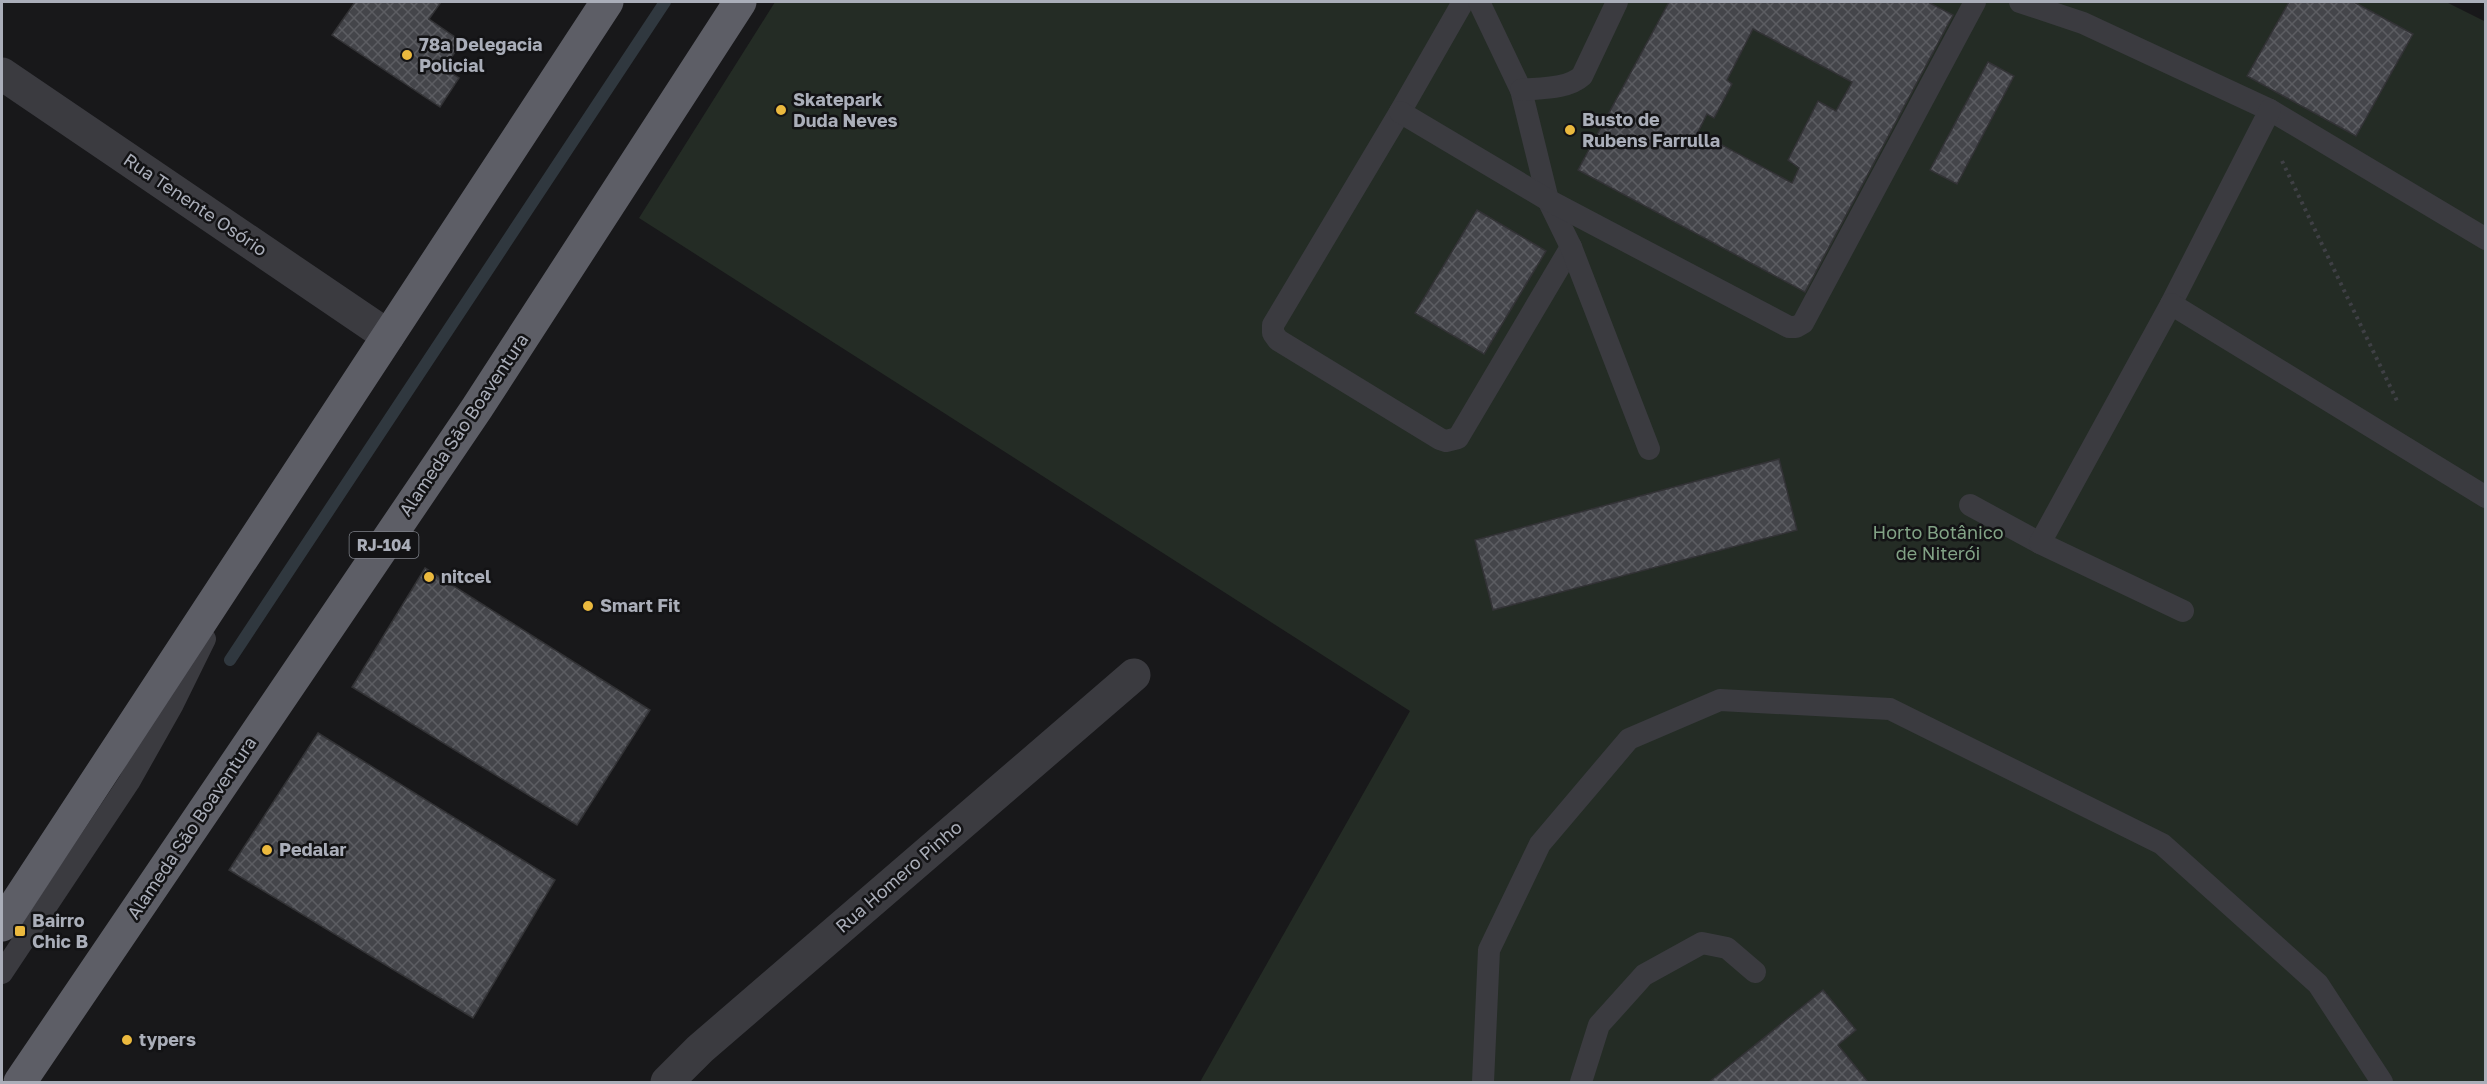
<svg xmlns="http://www.w3.org/2000/svg" width="2487" height="1084" font-family="'Golos Text',sans-serif">
	<style>
		.green { fill: #242c25 }
		.lines { fill: none; stroke-linecap: round; stroke-linejoin: round }
		.stream { stroke: #30383f; stroke-width: 12 }
		.building { fill: url(#building-cross-hatch); stroke: #323235; stroke-width: 1.5; fill-rule: evenodd }
		.path { stroke: #3f4045; stroke-width: 4; stroke-dasharray: 3 4.5; stroke-linecap: butt }
		.service { stroke: #3b3b40; stroke-width: 22 }
		.minor { stroke: #3b3b40; stroke-width: 33 }
		.tertiary { stroke: #3b3b40; stroke-width: 33 }
		.trunk { stroke: #5d5e66; stroke-width: 33 }
		.poi-dot { fill: #ebb93e; stroke: #131315; stroke-width: 2 }
		.labels { text-anchor: middle; stroke-width: 5; stroke-linejoin: round; paint-order: stroke }
		.shield { fill: #131315; stroke: #7d8088; stroke-width: 1.5 }
		.shield-label { font-size: 16px; font-weight: bold; fill: #aaaeb9 }
		.poi-label { font-size: 18px; font-weight: bold; fill: #aaaeb9; stroke: #131315; text-anchor: start }
		.street-label { font-size: 18px; fill: #aaaeb9; stroke: #131315 }
		.park-label { font-size: 18px; fill: #82a386; stroke: #131315 }
	</style>
	<defs>
		<pattern id="building-cross-hatch" width="8" height="8" patternUnits="userSpaceOnUse" patternTransform="scale(1.5)"><rect width="8" height="8" fill="#44454a"/><path d="M0 0l8 8M0 8l8-8" fill="none" stroke="#5c5d62"/></pattern>
	</defs>
	<rect width="100%" height="100%" fill="#18181a"/>
	<polygon class="green" points="775,2 2446,2 2486,22 2485,1082 1200,1082 1410,711 639,218"/>
	<g class="lines">
		<polyline class="stream" points="230,660 665,2"/>
	</g>
	<g class="building">
		<polygon points="355,2 441,2 429,19 462,42 444,68 459,78 440,107 332,35"/>
		<path d="M 1669,2 L 1928,2 L 1953,15 L 1805,292 L 1578,170 ZM 1753,29 L 1852,82 L 1836,111 L 1818,101 L 1788,160 L 1799,168 L 1792,183 L 1698,132 L 1707,114 L 1714,118 L 1732,84 L 1727,80 Z"/>
		<polygon points="2289,2 2354,2 2413,34 2356,136 2247,76"/>
		<polygon points="1988,62 2014,76 1957,184 1930,170"/>
		<polygon points="1477,210 1546,251 1484,354 1415,313"/>
		<polygon points="1779,459 1797,530 1493,610 1475,540"/>
		<polygon points="425,568 650,710 577,825 352,687"/>
		<polygon points="318,733 555,880 473,1018 229,870"/>
		<polygon points="1823,990 1856,1030 1838,1045 1868,1082 1709,1082"/>
	</g>
	<g class="lines">
		<polyline class="path" points="2282,161 2398,403"/>
		<g class="service">
			<polyline points="1463,2 1400,112 1273,325 1273,333 1278,340 1440,439 1446,441 1458,438 1571,247"/>
			<polyline points="1479,2 1521,90 1548,200 1571,247 1649,449"/>
			<polyline points="2020,2 2083,23 2270,110 2486,239"/>
			<path d="M 1521,90 C 1540,88 1568,89 1582,76 L 1617,2"/>
			<polyline points="1400,112 1548,200 1789,327 1796,327 1803,323 1975,2"/>
			<polyline points="2171,304 2270,110"/>
			<polyline points="1970,505 2040,543"/>
			<polyline points="2183,611 2040,543 2171,304 2486,497"/>
			<polyline points="2,973 129,782 173,704 205,639"/>
			<polyline points="1483,1082 1489,950 1540,844 1629,739 1720,700 1890,709 2162,844 2318,984 2382,1082"/>
			<polyline points="1581,1082 1599,1025 1644,975 1702,943 1727,948 1755,972"/>
		</g>
		<polyline class="minor" points="667,1082 700,1049 1134,675"/>
		<polyline class="tertiary" points="2,74 388,336"/>
		<g class="trunk">
			<polyline points="2,925 607,2"/>
			<polyline points="20,1082 477,408 740,2"/>
		</g>
	</g>
	<g class="poi-dot">
		<circle cx="407" cy="55" r="6"/>
		<circle cx="781" cy="110" r="6"/>
		<circle cx="1570" cy="130" r="6"/>
		<circle cx="429" cy="577" r="6"/>
		<circle cx="588" cy="606" r="6"/>
		<circle cx="267" cy="850" r="6"/>
		<rect x="14" y="925" width="12" height="12" rx="3"/>
		<circle cx="127" cy="1040" r="6"/>
	</g>
	<g class="labels">
		<rect class="shield" x="349.5" y="532" width="69" height="26" rx="4.5"/>
		<g class="shield-label">
			<text x="384" y="551">RJ-104</text>
		</g>
		<g class="poi-label">
			<text x="419" y="51">78a Delegacia<tspan x="419" dy="21">Policial</tspan></text>
			<text x="793" y="106">Skatepark<tspan x="793" dy="21">Duda Neves</tspan></text>
			<text x="1582" y="126">Busto de<tspan x="1582" dy="21">Rubens Farrulla</tspan></text>
			<text x="441" y="583">nitcel</text>
			<text x="600" y="612">Smart Fit</text>
			<text x="279" y="856">Pedalar</text>
			<text x="32" y="927">Bairro<tspan x="32" dy="21">Chic B</tspan></text>
			<text x="139" y="1046">typers</text>
		</g>
		<g class="street-label">
			<text transform="translate(195 205) rotate(34)" y="6">Rua Tenente Osório</text>
			<text transform="translate(464 425) rotate(-56)" y="6">Alameda São Boaventura</text>
			<text transform="translate(192 828) rotate(-56)" y="6">Alameda São Boaventura</text>
			<text transform="translate(899 877) rotate(-41)" y="6">Rua Homero Pinho</text>
		</g>
		<g class="park-label">
			<text x="1938" y="539">Horto Botânico<tspan x="1938" dy="21">de Niterói</tspan></text>
		</g>
	</g>
	<rect width="2487" height="1084" fill="none" stroke="#aaaeb9" stroke-width="6"/>
</svg>
